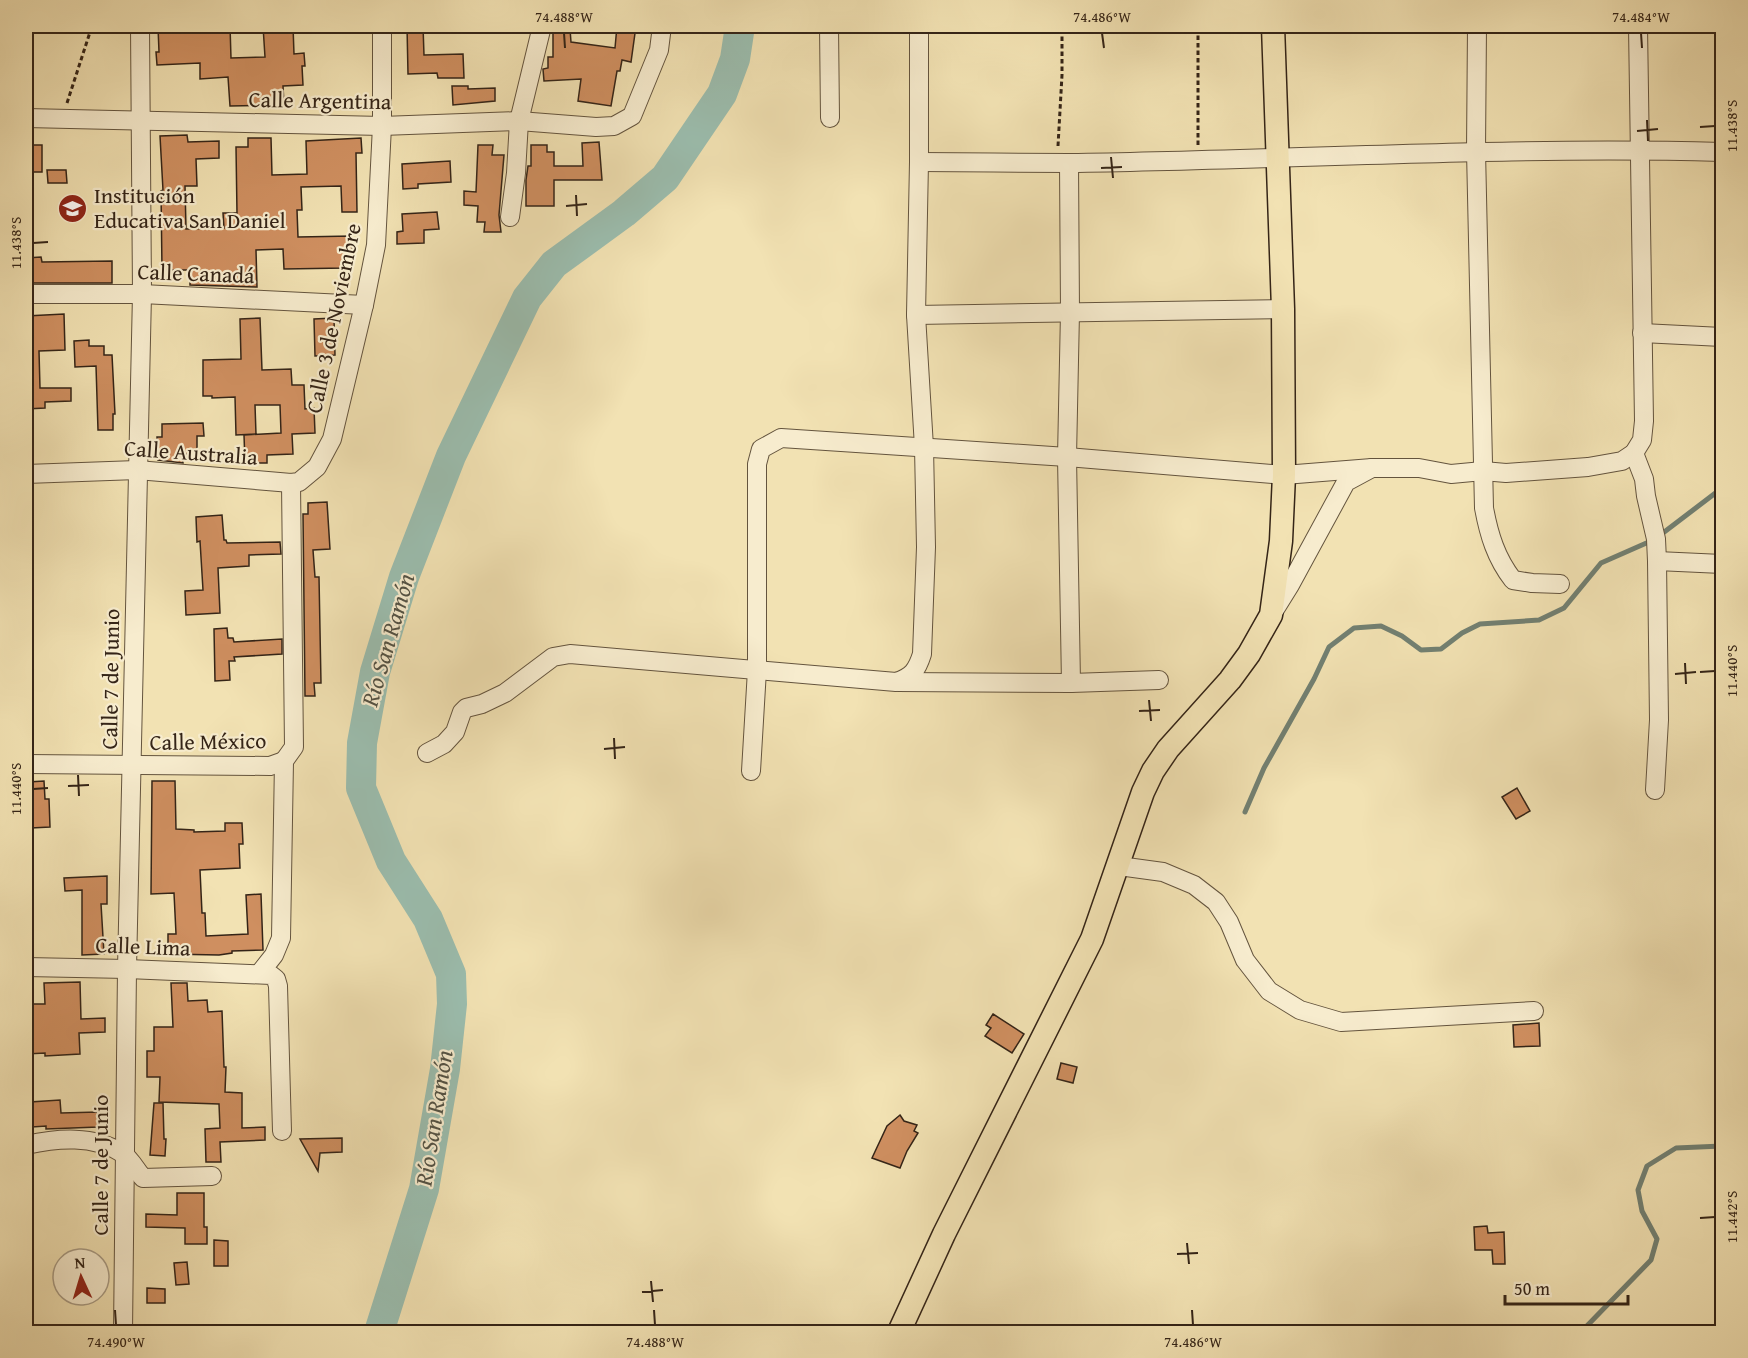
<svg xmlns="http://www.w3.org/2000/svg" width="1748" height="1358" font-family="'Gentium Book Plus',serif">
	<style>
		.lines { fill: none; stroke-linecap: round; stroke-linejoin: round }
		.stream { stroke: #728072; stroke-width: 5 }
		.river { stroke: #9bbdae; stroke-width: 30 }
		.building { fill: #cf8f60; stroke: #342417; stroke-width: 1.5 }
		.minor-casing { stroke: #64543e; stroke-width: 20 }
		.major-casing { stroke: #342417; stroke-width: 25 }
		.path { stroke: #342417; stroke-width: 3; stroke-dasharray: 4.5 3; stroke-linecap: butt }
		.minor { stroke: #f7ecce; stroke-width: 18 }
		.major { stroke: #f2e2b3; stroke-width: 22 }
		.ticks { fill: none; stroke: #342417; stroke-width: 2 }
		.labels { text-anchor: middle; stroke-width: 4.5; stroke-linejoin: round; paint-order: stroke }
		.street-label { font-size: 22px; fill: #342417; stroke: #f7ecce }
		.poi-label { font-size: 22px; fill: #342417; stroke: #f7ecce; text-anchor: start }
		.water-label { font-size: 24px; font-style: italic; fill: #535244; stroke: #f7ecce }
		.neatline { fill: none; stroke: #342417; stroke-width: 2 }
		.ticks-label { font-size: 15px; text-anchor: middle; fill: #342417 }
	</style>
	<rect width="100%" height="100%" fill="#f2e2b3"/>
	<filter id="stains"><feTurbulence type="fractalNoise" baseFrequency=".00333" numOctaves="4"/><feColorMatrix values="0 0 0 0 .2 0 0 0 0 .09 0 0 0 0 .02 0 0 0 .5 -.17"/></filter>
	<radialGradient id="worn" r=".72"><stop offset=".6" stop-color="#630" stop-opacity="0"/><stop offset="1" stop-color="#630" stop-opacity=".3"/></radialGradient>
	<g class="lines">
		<g class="stream">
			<polyline points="1659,536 1722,488"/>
			<polyline points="1245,812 1264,768 1314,679 1329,647 1354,628 1381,626 1402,636 1421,650 1441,649 1462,633 1480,624 1539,620 1564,608 1601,563 1651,541"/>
			<polyline points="1581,1332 1651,1260 1657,1239 1642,1211 1638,1190 1647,1166 1676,1148 1722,1146"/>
		</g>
		<polyline class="river" points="379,1332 424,1189 445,1069 452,1004 451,974 428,919 391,861 361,788 362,743 375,672 404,577 451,456 527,298 554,264 624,213 665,178 722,94 735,59 740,26"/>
	</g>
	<g class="building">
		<polygon points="187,26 230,26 231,58 265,57 263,26 293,26 294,54 304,53 305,66 302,66 303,85 283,86 284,105 230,106 228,77 200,79 200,63 157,65 156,52 159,52 158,27"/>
		<polygon points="407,26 423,26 424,55 463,54 464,78 438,78 437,73 408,74"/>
		<polygon points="617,26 636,26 631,62 622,60 620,71 617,71 611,106 578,101 581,79 544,81 543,69 548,68 548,57 553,57 553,30 570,29 571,42 615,48"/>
		<polygon points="452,86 468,86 468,89 495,88 495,101 453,105"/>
		<polygon points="187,135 188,142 219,141 219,158 196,159 197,186 185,186 186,229 224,228 223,213 237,213 236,147 248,147 248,138 271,138 272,175 307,174 306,141 361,138 362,153 356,153 357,212 342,212 341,186 301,187 302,210 297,210 298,237 352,236 352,253 345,253 345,268 284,269 283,249 256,250 257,287 190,285 190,270 162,270 161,191 163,190 160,136"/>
		<polygon points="599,142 602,180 554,180 554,206 526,206 526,180 528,166 531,166 531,145 547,145 547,152 554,152 554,166 583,166 582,143"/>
		<rect x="26" y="145" width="16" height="27"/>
		<polygon points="478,145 493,145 492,155 504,155 499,215 501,232 484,232 485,222 477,222 478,206 464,205 464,191 476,192"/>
		<polygon points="450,161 451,182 418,184 418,188 403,189 402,164"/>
		<polygon points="47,170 66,170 67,183 48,183"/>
		<polygon points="437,212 439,229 424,230 424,243 397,244 397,232 403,231 402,214"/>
		<polygon points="41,257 42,262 112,261 112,283 26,283 26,258"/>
		<polygon points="64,314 65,350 39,351 40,388 71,388 71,401 45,402 45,408 26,409 26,316"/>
		<polygon points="260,318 262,370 291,369 292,385 304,385 305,409 314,408 315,433 292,434 293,454 267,455 267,463 245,463 244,435 281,433 280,405 255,405 256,434 236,435 235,397 212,398 212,396 203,396 203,360 241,359 240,319"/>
		<polygon points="334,318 335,355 315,356 314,319"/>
		<polygon points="89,340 89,346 104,346 104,355 112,355 115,414 113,414 113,430 98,430 96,366 75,367 74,341"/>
		<polygon points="203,423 204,436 197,436 197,454 182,454 183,463 158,460 157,437 162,437 162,424"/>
		<polygon points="327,502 330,549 313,550 315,577 319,577 321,683 314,683 315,696 305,696 303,514 308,514 308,503"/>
		<polygon points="222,515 224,540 226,540 227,543 280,542 281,554 249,555 249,566 218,568 220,613 186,615 185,591 203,590 200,541 197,542 196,517"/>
		<polygon points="227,628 228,638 233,638 234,642 282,639 282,654 234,657 235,661 229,661 230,680 215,681 214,629"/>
		<polygon points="44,781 45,799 49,799 50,827 31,828 28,782"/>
		<polygon points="152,781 175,781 176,829 194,830 194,832 225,831 225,823 242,823 243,844 239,844 240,868 200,870 202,913 205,913 206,936 248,934 246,895 261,894 263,950 232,951 232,953 219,955 168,954 168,934 176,934 174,893 151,894"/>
		<polygon points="1517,788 1530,811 1516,819 1502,797"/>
		<polygon points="107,876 107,904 101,904 104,954 82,955 82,890 65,891 64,878"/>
		<polygon points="80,982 81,1019 105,1018 105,1032 79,1033 80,1054 45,1056 45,1053 26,1054 26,1004 45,1004 44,983"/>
		<polygon points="171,983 187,983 188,1001 207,1000 208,1012 222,1011 224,1067 226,1067 225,1092 242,1093 242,1128 265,1127 265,1140 220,1142 221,1162 206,1162 205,1129 220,1128 219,1104 159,1102 160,1077 147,1077 147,1051 154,1051 154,1027 173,1027"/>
		<polygon points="993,1014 1024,1034 1012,1053 985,1036 991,1028 986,1025"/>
		<polygon points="1539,1023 1540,1046 1514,1047 1513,1025"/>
		<polygon points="1061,1063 1077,1067 1073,1083 1057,1079"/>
		<polygon points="60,1100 61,1113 98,1112 98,1127 46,1129 46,1126 32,1127 30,1102"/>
		<polygon points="154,1103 163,1103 164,1139 166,1139 165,1156 150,1155"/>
		<polygon points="900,1115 904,1121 917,1125 914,1131 918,1133 907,1151 900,1168 872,1158 887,1126"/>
		<polygon points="342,1138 342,1152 320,1153 318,1171 300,1139"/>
		<polygon points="177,1193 204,1193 204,1227 207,1227 207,1244 185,1244 185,1228 146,1227 146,1214 177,1215"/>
		<polygon points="1487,1226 1488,1233 1504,1232 1505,1264 1493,1264 1492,1250 1475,1250 1474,1227"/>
		<polygon points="214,1240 228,1241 228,1266 214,1266"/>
		<polygon points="187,1262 189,1284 176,1285 174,1263"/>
		<polygon points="147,1288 165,1289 165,1303 147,1303"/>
	</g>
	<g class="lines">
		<defs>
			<g id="minor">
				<polyline points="829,26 830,118"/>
				<path d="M 1477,26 L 1476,151 L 1484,508 C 1489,535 1496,558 1513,580 L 1532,583 L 1560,584"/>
				<polyline points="26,118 382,126 519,121 596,127 614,126 632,116 659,50 662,26"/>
				<path d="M 919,162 C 969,162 1019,163 1069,163 C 1287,160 1504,146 1722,152"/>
				<polyline points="1069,163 1070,312 1067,457 1071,683"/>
				<polyline points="510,217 516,173 519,121 542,26"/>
				<polyline points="26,294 142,294 364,305"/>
				<polyline points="916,315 1283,309"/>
				<polyline points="1642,333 1722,337"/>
				<polyline points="1634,453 1644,479 1646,496 1656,539 1657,561 1659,720 1655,790"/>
				<polyline points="26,474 137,470 291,483 299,482 317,467 332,439 364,305 376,245 382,126 382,26"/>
				<polyline points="1657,561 1722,564"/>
				<polyline points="1272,614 1290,585 1346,482 1372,468 1419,468 1451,474 1483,471 1506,473 1588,467 1622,461 1634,453 1642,440 1644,421 1638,26"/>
				<polyline points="898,682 1071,683 1159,680"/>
				<path d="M 427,753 L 444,744 L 455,732 L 462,712 L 466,708 L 482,704 L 505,693 L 553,657 L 570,654 L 896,682 C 912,677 917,670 922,654 L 926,547 L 924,447 L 916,315 L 919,162 L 919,26"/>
				<polyline points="26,764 270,766 284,761"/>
				<polyline points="751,771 757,670 757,464 761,449 781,438 1067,457 1284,475 1372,468"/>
				<polyline points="1119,866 1163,872 1194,885 1216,902 1229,922 1245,960 1269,991 1300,1010 1341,1022 1534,1011"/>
				<polyline points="26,967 127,969 271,975 276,979 278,986 282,1131"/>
				<polyline points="259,974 274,955 281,938 284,761 294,747 291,483"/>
				<path d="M 26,1145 C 58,1138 93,1135 122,1153 C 130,1158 137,1171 143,1178 L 212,1176"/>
				<polyline points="123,1332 127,969 142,294 140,26"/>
			</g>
			<polyline id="major" points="899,1332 944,1234 1092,939 1143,792 1153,771 1168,749 1230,680 1249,654 1271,615 1281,541 1284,475 1283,309 1273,26"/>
		</defs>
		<use href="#minor" class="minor-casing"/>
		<use href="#major" class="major-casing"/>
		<g class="path">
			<polyline points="67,103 92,26"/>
			<polyline points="1198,145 1198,26"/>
			<polyline points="1058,146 1062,75 1062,26"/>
		</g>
		<use href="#minor" class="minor"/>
		<use href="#major" class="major"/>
	</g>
	<path class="ticks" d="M 564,33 L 565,48M 1102,33 L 1104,48M 1641,33 L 1642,48M 1647,120 L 1648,141M 1700,127 L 1715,126M 1637,131 L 1658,129M 1111,157 L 1113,178M 1101,168 L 1122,167M 576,195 L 577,216M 566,206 L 587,204M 33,243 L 48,242M 1685,663 L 1686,684M 1700,672 L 1715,671M 1675,674 L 1696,672M 1149,700 L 1151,721M 1139,711 L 1160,710M 614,738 L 615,759M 604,749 L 625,747M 78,775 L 79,796M 68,786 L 89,785M 33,789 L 48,788M 1700,1218 L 1715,1217M 1187,1243 L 1189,1264M 1177,1254 L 1198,1253M 651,1281 L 653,1302M 642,1292 L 663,1290M 115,1310 L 116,1325M 654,1310 L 655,1325M 1192,1310 L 1193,1325"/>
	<defs>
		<symbol id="school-disc" viewBox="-11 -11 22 22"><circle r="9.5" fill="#8f2418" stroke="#f7ecce"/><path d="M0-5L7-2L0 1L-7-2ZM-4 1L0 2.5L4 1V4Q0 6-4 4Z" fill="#fff"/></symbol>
	</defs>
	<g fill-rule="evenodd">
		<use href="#school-disc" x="56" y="192" width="33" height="33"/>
	</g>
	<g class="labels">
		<g class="street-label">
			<text transform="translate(320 100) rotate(1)" y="8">Calle Argentina</text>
			<text transform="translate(196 273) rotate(2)" y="8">Calle Canadá</text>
			<text transform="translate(333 318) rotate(-78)" y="8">Calle 3 de Noviembre</text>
			<text transform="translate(191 452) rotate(4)" y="8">Calle Australia</text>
			<text transform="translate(110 679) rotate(-89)" y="8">Calle 7 de Junio</text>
			<text transform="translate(208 741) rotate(-1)" y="8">Calle México</text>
			<text transform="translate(143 946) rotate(2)" y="8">Calle Lima</text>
			<text transform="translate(100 1165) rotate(-90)" y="8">Calle 7 de Junio</text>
		</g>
		<g class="poi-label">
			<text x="94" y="203">Institución<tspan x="94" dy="25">Educativa San Daniel</tspan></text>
		</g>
		<g class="water-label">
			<text transform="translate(388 640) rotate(-74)" y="8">Río San Ramón</text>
			<text transform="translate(434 1118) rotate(-81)" y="8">Río San Ramón</text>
		</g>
	</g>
	<rect width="1748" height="1358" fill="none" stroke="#f2e2b3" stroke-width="66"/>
	<g transform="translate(81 1277) rotate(356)"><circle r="28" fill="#f7ecce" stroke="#a99c85" stroke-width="1.5"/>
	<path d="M0-4.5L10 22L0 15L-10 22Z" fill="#8f2418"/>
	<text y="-9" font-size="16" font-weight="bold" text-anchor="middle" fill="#342417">N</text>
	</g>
	<path d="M1505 1295v9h123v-9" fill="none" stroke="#342417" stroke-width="3"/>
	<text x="1514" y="1295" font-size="18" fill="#342417" stroke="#f7ecce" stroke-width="4.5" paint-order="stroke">50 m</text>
	<rect x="33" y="33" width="1682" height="1292" class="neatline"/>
	<g class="ticks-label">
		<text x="564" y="22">74.488°W</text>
		<text x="1102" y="22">74.486°W</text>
		<text x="1641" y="22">74.484°W</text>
		<text transform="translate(1732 126) rotate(-90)" y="5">11.438°S</text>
		<text transform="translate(16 243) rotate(-90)" y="5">11.438°S</text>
		<text transform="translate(1732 671) rotate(-90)" y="5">11.440°S</text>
		<text transform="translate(16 789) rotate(-90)" y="5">11.440°S</text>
		<text transform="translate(1732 1217) rotate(-90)" y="5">11.442°S</text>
		<text x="116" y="1347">74.490°W</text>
		<text x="655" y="1347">74.488°W</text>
		<text x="1193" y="1347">74.486°W</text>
	</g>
	<rect width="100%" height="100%" filter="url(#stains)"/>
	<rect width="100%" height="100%" fill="url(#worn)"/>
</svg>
